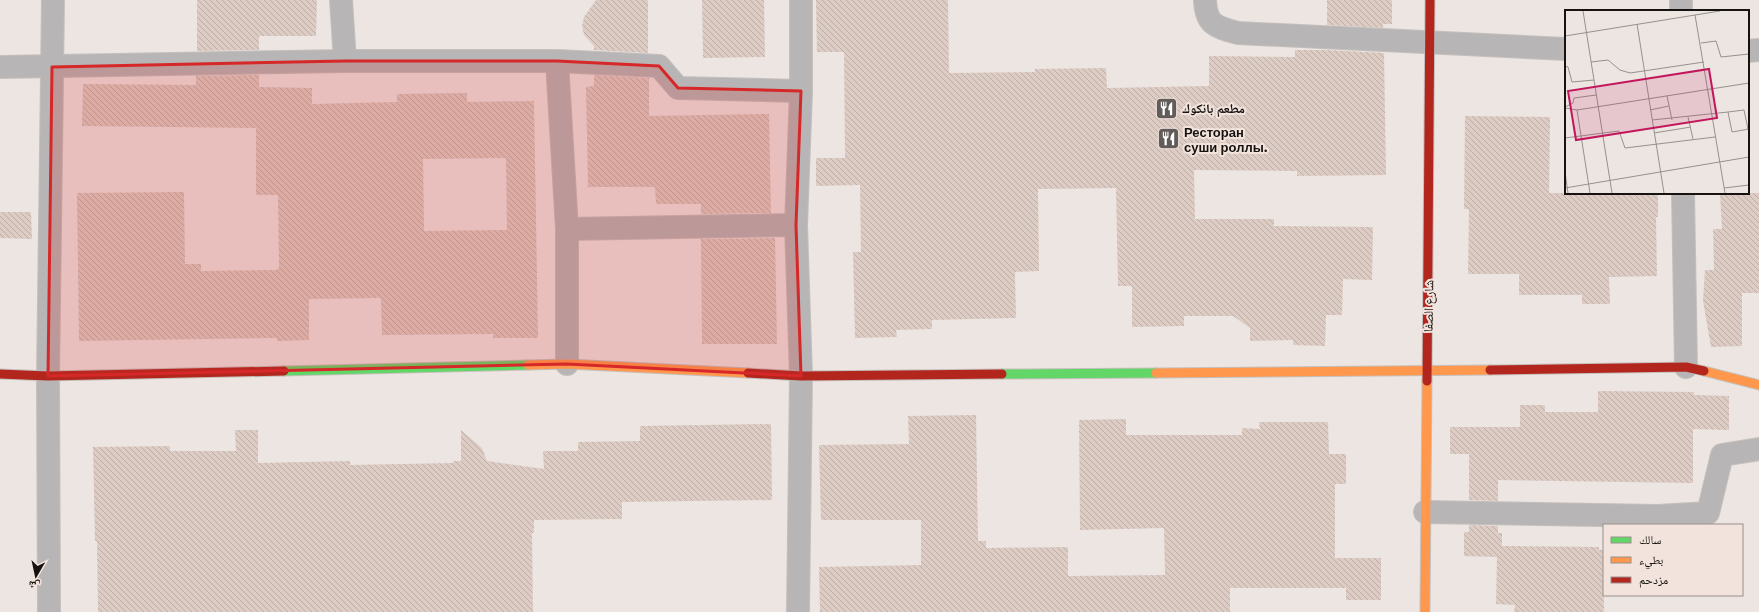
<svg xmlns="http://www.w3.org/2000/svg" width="1759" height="612" font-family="'Space Grotesk','Noto Naskh Arabic',sans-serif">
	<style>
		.building { fill: url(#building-back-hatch); fill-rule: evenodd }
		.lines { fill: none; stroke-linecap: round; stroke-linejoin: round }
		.street-casing { stroke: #c5c0bd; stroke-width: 24 }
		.fast-casing { stroke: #c5c0bd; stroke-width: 11 }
		.slow-casing { stroke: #c5c0bd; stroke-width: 11 }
		.jam-casing { stroke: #c5c0bd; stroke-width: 11 }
		.street { stroke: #b7b5b6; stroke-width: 22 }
		.fast { stroke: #63d668; stroke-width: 9 }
		.slow { stroke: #ff974d; stroke-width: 9 }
		.jam { stroke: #b3261e; stroke-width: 9 }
		.marked { fill: #d62828; fill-opacity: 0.2; stroke: #d62828; stroke-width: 3; stroke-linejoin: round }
		.labels { text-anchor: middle; stroke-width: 4; stroke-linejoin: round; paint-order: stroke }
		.poi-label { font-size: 13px; font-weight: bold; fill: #16120f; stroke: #f2e4dd; text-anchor: start }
		.street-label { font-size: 13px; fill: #16120f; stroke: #f2e4dd }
		.inset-road { fill: none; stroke: #97918e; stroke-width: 1 }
		.view { fill: #c2185b; fill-opacity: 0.15; stroke: #c2185b; stroke-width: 2 }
		.inset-edge { fill: none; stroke: #16120f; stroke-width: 2 }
	</style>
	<defs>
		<pattern id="building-back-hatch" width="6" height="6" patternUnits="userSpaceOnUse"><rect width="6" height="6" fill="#dcccc4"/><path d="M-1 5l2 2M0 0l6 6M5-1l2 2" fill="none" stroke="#bcaea7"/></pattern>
	</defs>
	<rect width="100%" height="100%" fill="#ede5e2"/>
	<g class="building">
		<polygon points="197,0 317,0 316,36 259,36 259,50 197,51"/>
		<polygon points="596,0 648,0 648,53 594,50 594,46 584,35 582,26 584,17"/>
		<polygon points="702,0 764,0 765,57 703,58"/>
		<polygon points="816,0 948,0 949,73 1035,72 1035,69 1106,68 1107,88 1209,86 1209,56 1295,57 1295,50 1326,50 1384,53 1386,175 1297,176 1297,171 1194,170 1195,219 1274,219 1274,226 1373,227 1372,280 1343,279 1342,315 1326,315 1325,346 1293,345 1293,340 1250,341 1250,328 1233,316 1184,316 1184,326 1132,327 1132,286 1118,286 1116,188 1038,189 1039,271 1015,272 1016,318 932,320 932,329 896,330 897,337 855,338 853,252 861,252 860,185 816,186 816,158 845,158 844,52 817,52"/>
		<polygon points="1327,0 1392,0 1392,24 1383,24 1383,28 1327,25"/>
		<path d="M 259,75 L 259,87 L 312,88 L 312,104 L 397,102 L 397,94 L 467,93 L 467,102 L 534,101 L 538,338 L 493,338 L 493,334 L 382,335 L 381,298 L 309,299 L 309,340 L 277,341 L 277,338 L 79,341 L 77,193 L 184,192 L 185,264 L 201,264 L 201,271 L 276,270 L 279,268 L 278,195 L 256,195 L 256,128 L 82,126 L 83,84 L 196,85 L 196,76 ZM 506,158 L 507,230 L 424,231 L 423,159 Z"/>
		<polygon points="594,75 649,78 649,116 769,114 771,213 701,214 701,204 656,204 655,187 588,187 586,87 594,86"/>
		<polygon points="1465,116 1550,117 1549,193 1658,193 1658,217 1656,217 1657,276 1609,277 1610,304 1582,304 1582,295 1519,295 1519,274 1468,274 1469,209 1464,209"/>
		<polygon points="1720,193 1759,193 1759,293 1742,293 1742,346 1711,347 1703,301 1705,270 1714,270 1713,229 1722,229"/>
		<polygon points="0,212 31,212 32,239 0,238"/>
		<polygon points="775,238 777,344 702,344 701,239"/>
		<polygon points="1598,391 1694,392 1694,395 1729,396 1729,430 1693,429 1693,483 1498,480 1498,501 1469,500 1469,454 1450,454 1450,427 1520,427 1520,405 1545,405 1545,412 1598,412"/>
		<polygon points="976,415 978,541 986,541 986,548 1068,547 1068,576 1165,575 1164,528 1080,530 1079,420 1126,419 1126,435 1242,435 1242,428 1260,429 1259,422 1328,422 1329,454 1346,454 1346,484 1335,484 1335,558 1381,558 1381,600 1346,600 1346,588 1230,588 1230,612 820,612 819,567 921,565 921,520 821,520 819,445 909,444 908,416"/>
		<polygon points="771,424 772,500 622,502 622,519 534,520 534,533 532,533 533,612 98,612 97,541 95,541 93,447 170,446 170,451 236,451 235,430 258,430 258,463 350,461 350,465 453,463 453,461 461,461 461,430 482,448 487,461 544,469 543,451 578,451 578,442 640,441 640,426"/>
		<polygon points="1469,525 1498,526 1498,533 1502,533 1502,546 1599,547 1599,550 1604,550 1604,612 1514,612 1515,605 1496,604 1497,557 1464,556 1464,532 1469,532"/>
	</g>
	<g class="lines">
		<defs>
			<g id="street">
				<polyline points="341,0 345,61"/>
				<path d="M 1205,0 C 1206,25 1216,27 1238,33 L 1566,49"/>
				<polyline points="1681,11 1681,0"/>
				<polyline points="1748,51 1759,50"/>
				<polyline points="557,61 567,229 567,364"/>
				<polyline points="0,67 345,61 557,61 659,66 678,88 801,91"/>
				<polyline points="1683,193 1686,367"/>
				<polyline points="567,229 796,225"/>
				<polyline points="1425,512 1658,516 1708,513 1722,455 1759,449"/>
				<polyline points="49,612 48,376 53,0"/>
				<polyline points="798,612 801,376 796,225 801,91 801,0"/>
			</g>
			<g id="fast">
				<polyline points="284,371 528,365"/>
				<polyline points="1002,374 1156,373"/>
			</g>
			<g id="slow">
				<polyline points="528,365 567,364 748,373"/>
				<polyline points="1704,371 1759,385"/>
				<polyline points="1156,373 1490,370"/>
				<polyline points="1425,612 1427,381"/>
			</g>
			<g id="jam">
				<polyline points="1490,370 1686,367 1704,371"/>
				<polyline points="748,373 801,376 1002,374"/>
				<polyline points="0,374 48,376 284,371"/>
				<polyline points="1427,381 1430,0"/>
			</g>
		</defs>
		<use href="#street" class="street-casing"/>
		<use href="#fast" class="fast-casing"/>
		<use href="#slow" class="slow-casing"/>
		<use href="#jam" class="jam-casing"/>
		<use href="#street" class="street"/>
		<use href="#fast" class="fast"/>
		<use href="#slow" class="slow"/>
		<use href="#jam" class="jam"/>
	</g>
	<path class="marked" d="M 345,61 L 557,61 L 659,66 L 678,88 L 801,91 L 796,225 L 801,376 L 567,364 L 48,376 L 52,67 Z"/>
	<defs>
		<symbol id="restaurant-square" viewBox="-11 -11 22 22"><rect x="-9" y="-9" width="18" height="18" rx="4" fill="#615c59" stroke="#f2e4dd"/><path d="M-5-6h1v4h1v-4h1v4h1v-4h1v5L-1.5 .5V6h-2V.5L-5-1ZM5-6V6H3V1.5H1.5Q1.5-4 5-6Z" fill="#fff"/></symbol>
	</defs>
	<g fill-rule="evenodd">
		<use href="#restaurant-square" x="1154" y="96" width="25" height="25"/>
		<use href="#restaurant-square" x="1156" y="126" width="25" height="25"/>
	</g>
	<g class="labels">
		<g class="poi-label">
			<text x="1182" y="113">مطعم بانكوك</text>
			<text x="1184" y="137">Ресторан<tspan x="1184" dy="15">суши роллы.</tspan></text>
		</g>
		<g class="street-label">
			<text transform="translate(1428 306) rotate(-89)" y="5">شارع الصفا</text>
		</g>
	</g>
	<g transform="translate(1565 10)">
		<rect width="184" height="184" fill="#ede5e2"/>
		<path class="inset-road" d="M 18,1 L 47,183M 130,5 L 160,183M 72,14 L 99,183M 0,26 L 155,1M 136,33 L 151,31 L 156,47 L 184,44M 26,52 L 43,50 L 55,60 L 65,63 L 139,52M 0,56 L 3,57 L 7,72 L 29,70M 102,86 L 107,110M 0,97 L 8,93 L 9,88 L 31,85M 0,98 L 12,100 L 184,73M 12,100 L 25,183M 85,100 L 104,96M 163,102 L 179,100 L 183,119M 123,107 L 128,129M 87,110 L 163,102 L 167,122 L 184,119M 89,123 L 126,117M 0,128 L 54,121 L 60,138 L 150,127M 0,162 L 3,183M 0,178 L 184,147M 159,178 L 184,175"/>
		<path class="view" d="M 144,59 L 152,108 L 11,130 L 3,81 Z"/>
		<rect width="184" height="184" class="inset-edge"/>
	</g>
	<rect x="1603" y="524" width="140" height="72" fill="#f2e4dd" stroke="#9a908b"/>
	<rect x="1611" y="537" width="20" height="6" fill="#63d668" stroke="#9a908b"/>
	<text x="1639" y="544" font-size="12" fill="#16120f">سالك</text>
	<rect x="1611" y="557" width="20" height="6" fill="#ff974d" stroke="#9a908b"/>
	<text x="1639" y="564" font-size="12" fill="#16120f">بطيء</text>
	<rect x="1611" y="577" width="20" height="6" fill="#b3261e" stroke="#9a908b"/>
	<text x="1639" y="584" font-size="12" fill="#16120f">مزدحم</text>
	<g transform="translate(36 576) rotate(189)" stroke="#f2e4dd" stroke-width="3" paint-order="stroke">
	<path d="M0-3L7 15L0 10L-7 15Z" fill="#16120f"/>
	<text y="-6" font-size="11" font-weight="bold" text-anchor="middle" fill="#16120f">ش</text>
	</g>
</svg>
